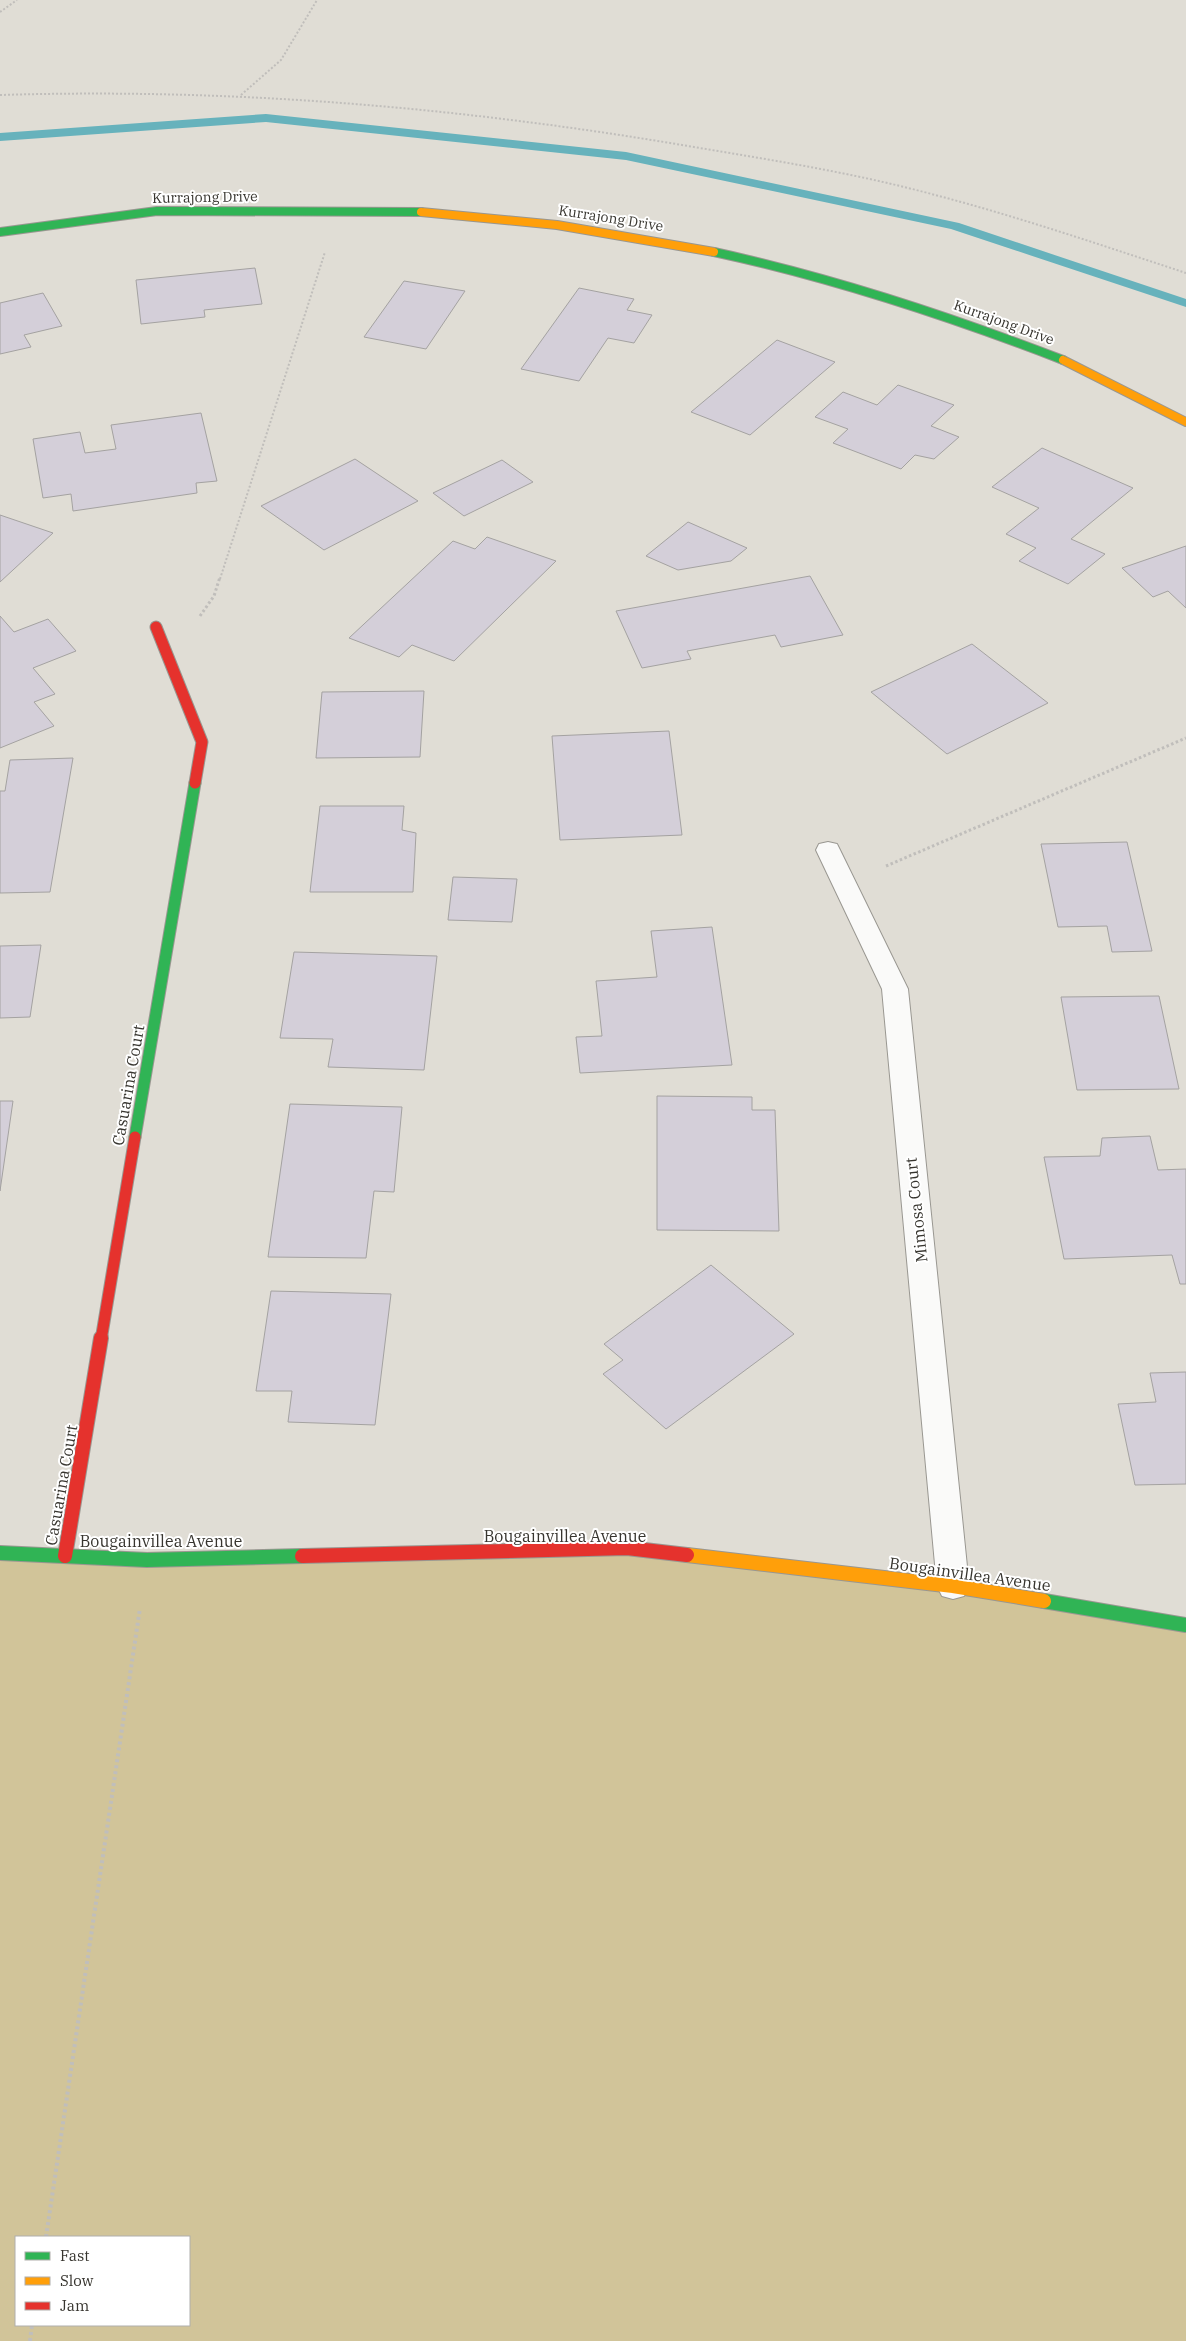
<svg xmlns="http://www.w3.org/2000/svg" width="1186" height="2341" font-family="'IBM Plex Serif',serif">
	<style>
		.green { fill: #d1c499; fill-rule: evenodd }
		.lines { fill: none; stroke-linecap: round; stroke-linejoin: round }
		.stream { fill: #67b2bc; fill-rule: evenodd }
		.building { fill: #d4cfd9; stroke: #a4a2a1 }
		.street-casing { stroke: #999791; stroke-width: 2 }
		.fast-far2-casing { stroke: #999791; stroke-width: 10 }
		.fast-far1-casing { stroke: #999791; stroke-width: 13 }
		.fast-casing { stroke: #999791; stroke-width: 16 }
		.slow-far1-casing { stroke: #999791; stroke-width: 10 }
		.slow-casing { stroke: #999791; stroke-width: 16 }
		.jam-far1-casing { stroke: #999791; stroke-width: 13 }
		.jam-casing { stroke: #999791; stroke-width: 16 }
		.path-far2 { stroke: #c0bebb; stroke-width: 2; stroke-dasharray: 2 2; stroke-linecap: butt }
		.path-far1 { stroke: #c0bebb; stroke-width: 3; stroke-dasharray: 2.5 2.5; stroke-linecap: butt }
		.path { stroke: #c0bebb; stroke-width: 4; stroke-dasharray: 3 3; stroke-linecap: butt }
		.street { fill: #fafaf9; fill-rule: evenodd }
		.fast-far2 { stroke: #30b455; stroke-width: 8 }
		.fast-far1 { stroke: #30b455; stroke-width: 11 }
		.fast { stroke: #30b455; stroke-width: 14 }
		.slow-far1 { stroke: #ff9f0a; stroke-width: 8 }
		.slow { stroke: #ff9f0a; stroke-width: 14 }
		.jam-far1 { stroke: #e5322d; stroke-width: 11 }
		.jam { stroke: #e5322d; stroke-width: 14 }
		.labels { text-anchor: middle; stroke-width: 4; stroke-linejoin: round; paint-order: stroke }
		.far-street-label { font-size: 14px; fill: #37352f; stroke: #fff }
		.street-label { font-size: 16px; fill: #37352f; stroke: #fff }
	</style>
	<rect width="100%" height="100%" fill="#e0ddd5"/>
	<path class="green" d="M 627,1548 L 1186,1625 L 1186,2341 L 0,2341 L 0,1553 ZM 16,2237 L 189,2237 L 189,2325 L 16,2325 Z"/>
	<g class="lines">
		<polygon class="stream" points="266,114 626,152 959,223 1186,299 1186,307 951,229 626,160 266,122 0,141 0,133"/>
	</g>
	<g class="building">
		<polygon points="255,268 262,304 204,310 205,317 141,324 136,280"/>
		<polygon points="404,281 465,291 426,349 364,337"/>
		<polygon points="579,288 634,299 627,310 652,315 634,343 608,338 579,381 521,369"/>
		<polygon points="43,293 62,326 24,335 31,347 0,354 0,303"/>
		<polygon points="777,340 835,362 750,435 691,412"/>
		<polygon points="898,385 954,405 931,426 959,437 934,459 915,455 901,469 833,443 848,429 815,417 843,392 877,405"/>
		<polygon points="201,413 217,481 196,483 197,493 73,511 71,494 43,498 33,439 80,432 85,453 116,449 111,425"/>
		<polygon points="1042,448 1133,488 1071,539 1105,554 1068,584 1019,561 1036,548 1006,534 1039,508 992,487"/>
		<polygon points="355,459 418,501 324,550 261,506"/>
		<polygon points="502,460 533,482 464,516 433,493"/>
		<polygon points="0,515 53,533 0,582"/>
		<polygon points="688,522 747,548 731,561 678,570 646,556"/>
		<polygon points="487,537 556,561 454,661 412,645 399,657 349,638 453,541 475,549"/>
		<polygon points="1186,546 1186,608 1168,591 1153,597 1122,568"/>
		<polygon points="810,576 843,635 781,647 775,635 687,651 691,659 642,668 616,611"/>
		<polygon points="0,616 14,632 48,619 76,651 33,668 55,694 34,702 54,726 0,748"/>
		<polygon points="972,644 1048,703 947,754 871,692"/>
		<polygon points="424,691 420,757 316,758 322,692"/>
		<polygon points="669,731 682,835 560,840 552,736"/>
		<polygon points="73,758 50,892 0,893 0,791 5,791 10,760"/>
		<polygon points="320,806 404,806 402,830 416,833 413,892 310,892"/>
		<polygon points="1127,842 1152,951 1112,952 1107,926 1058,927 1041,844"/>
		<polygon points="453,877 517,879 512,922 448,920"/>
		<polygon points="712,927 732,1065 580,1073 576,1037 602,1036 596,981 657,977 651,931"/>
		<polygon points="41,945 30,1017 0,1018 0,946"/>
		<polygon points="294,952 437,956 424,1070 328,1067 333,1039 280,1038"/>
		<polygon points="1159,996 1179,1089 1077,1090 1061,997"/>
		<polygon points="657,1096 752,1097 752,1110 775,1110 779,1231 657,1230"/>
		<polygon points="0,1101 13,1101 0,1191"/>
		<polygon points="290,1104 402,1107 394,1192 374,1191 366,1258 268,1257"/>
		<polygon points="1150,1136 1158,1170 1186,1169 1186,1284 1180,1284 1172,1255 1064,1259 1044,1157 1100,1156 1102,1138"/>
		<polygon points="711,1265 794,1334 666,1429 603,1374 623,1360 604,1344"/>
		<polygon points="271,1291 391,1294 375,1425 288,1422 292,1391 256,1391"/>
		<polygon points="1186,1372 1186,1484 1135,1485 1118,1404 1156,1402 1150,1373"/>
	</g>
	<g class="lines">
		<defs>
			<polygon id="street" points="828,842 837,844 840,850 908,989 969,1586 964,1596 953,1599 942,1596 937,1586 882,989 816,850 819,844"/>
			<g id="fast-far2">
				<polyline points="0,232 157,211 421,212"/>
				<path d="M 714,252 C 834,278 949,316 1063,360"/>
			</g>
			<polyline id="fast-far1" points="135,1137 195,783"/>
			<g id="fast">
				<polyline points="0,1553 147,1560 302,1556"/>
				<polyline points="1044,1601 1186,1625"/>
			</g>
			<g id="slow-far1">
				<polyline points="421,212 557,225 714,252"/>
				<polyline points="1063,360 1186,422"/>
			</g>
			<polyline id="slow" points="687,1555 953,1586 1044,1601"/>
			<g id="jam-far1">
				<polyline points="156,627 202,742 195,783"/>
				<polyline points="101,1340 135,1137"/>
			</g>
			<g id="jam">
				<polyline points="65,1556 101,1338"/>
				<polyline points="302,1556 627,1548 687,1555"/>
			</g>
		</defs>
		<use href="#street" class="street-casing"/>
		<use href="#fast-far2" class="fast-far2-casing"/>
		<use href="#fast-far1" class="fast-far1-casing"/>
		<use href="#fast" class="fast-casing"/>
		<use href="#slow-far1" class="slow-far1-casing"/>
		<use href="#slow" class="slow-casing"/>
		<use href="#jam-far1" class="jam-far1-casing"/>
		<use href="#jam" class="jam-casing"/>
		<g class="path-far2">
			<polyline points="0,12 17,0"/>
			<path d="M 0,95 C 233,88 458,107 688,146 C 765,159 843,171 920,191 C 1010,214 1098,244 1186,273"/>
			<polyline points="241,95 281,60 317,0"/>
			<polyline points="220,579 325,252"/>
		</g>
		<g class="path-far1">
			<polyline points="200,616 214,596 220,577"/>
			<polyline points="886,866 1186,738"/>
		</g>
		<g class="path">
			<polyline points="46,2237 140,1608"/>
			<polyline points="30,2341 32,2325"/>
		</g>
		<use href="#street" class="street"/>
		<use href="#fast-far2" class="fast-far2"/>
		<use href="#fast-far1" class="fast-far1"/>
		<use href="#fast" class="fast"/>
		<use href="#slow-far1" class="slow-far1"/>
		<use href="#slow" class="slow"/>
		<use href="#jam-far1" class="jam-far1"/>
		<use href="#jam" class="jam"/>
	</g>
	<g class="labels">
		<g class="far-street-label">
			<text transform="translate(205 197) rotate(-1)" y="5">Kurrajong Drive</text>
			<text transform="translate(611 218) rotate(9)" y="5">Kurrajong Drive</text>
			<text transform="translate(1004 322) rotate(20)" y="5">Kurrajong Drive</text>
		</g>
		<g class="street-label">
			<text transform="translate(128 1085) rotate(-80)" y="6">Casuarina Court</text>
			<text transform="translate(916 1210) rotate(-96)" y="6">Mimosa Court</text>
			<text transform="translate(61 1485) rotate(-80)" y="6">Casuarina Court</text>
			<text x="565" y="1542">Bougainvillea Avenue</text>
			<text x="161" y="1547">Bougainvillea Avenue</text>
			<text transform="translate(970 1574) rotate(8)" y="6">Bougainvillea Avenue</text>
		</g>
	</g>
	<rect x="15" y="2236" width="175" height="90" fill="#ffffff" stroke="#afaeac"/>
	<rect x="25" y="2252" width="25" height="8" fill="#30b455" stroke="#afaeac"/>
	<text x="60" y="2261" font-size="15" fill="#37352f">Fast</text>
	<rect x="25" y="2277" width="25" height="8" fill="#ff9f0a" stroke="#afaeac"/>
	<text x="60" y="2286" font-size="15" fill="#37352f">Slow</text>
	<rect x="25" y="2302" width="25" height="8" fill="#e5322d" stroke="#afaeac"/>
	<text x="60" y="2311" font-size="15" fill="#37352f">Jam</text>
</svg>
